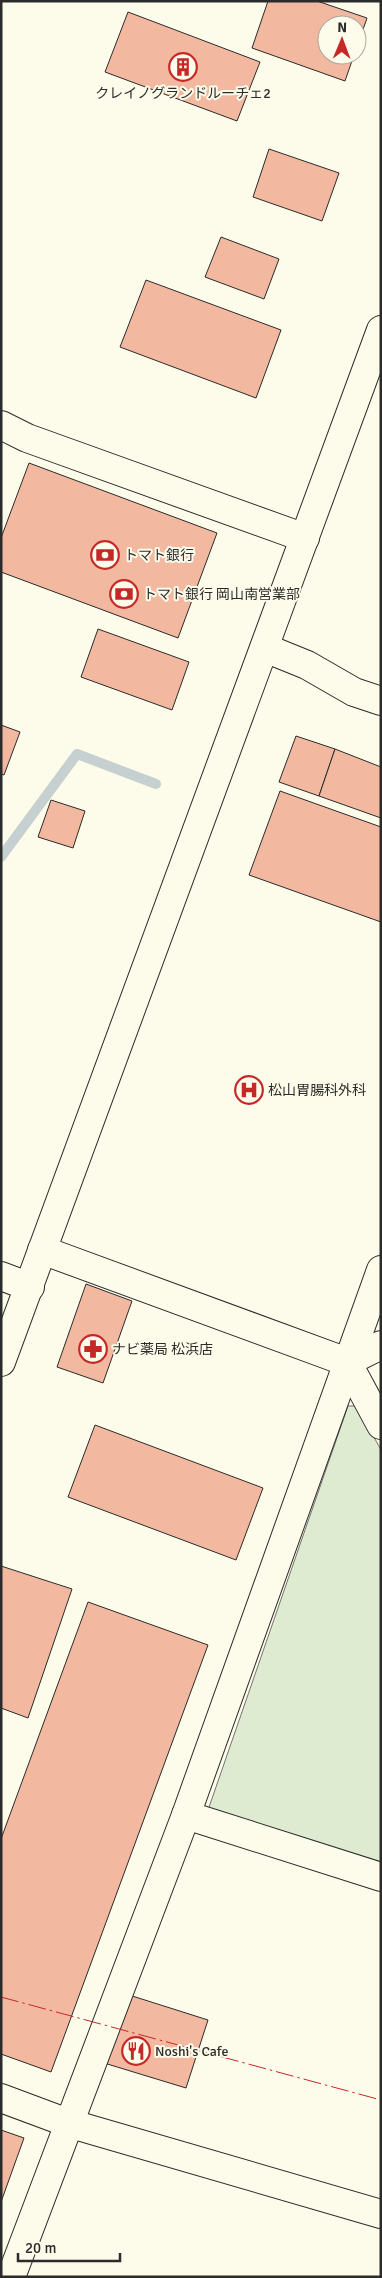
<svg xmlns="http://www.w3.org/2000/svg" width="382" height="2278" font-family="Signika,'Noto Sans JP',sans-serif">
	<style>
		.green { fill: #deebd1; stroke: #74746e }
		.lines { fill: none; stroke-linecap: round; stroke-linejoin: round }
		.stream { stroke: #c7d0d0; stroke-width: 10 }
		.building { fill: #f2b8a0; stroke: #2b2b2b }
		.minor-casing { stroke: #2b2b2b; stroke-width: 30 }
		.tertiary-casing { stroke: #2b2b2b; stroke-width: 30 }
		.minor { stroke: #fdfbea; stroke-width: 28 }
		.tertiary { stroke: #fdfbea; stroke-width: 28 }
		.power { stroke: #c62828; stroke-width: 1; stroke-dasharray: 18 4 2.5 4; stroke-linecap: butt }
		.labels { text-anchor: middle; stroke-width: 4; stroke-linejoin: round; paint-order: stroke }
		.poi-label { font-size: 14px; fill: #2b2b2b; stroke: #fdfbea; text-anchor: start }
	</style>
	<rect width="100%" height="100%" fill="#fdfbea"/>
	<polygon class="green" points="348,1406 357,1406 381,1450 381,1865 207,1813"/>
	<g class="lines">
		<polyline class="stream" points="1,857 77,754 156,784"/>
	</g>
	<g class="building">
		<polygon points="268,1 317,1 367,18 357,47 357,25 327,25 327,55 354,55 345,81 252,48"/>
		<polygon points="128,12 260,62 237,121 105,72"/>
		<polygon points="269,149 339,173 322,221 253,197"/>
		<polygon points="221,237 279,259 264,299 205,277"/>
		<polygon points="146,280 281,330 256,398 120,347"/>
		<polygon points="29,463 217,533 178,638 1,572 1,538"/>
		<polygon points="98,629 189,662 172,710 81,677"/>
		<polygon points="1,725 20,732 4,775 1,774"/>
		<polygon points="296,736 335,749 319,796 279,782"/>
		<polygon points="335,749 381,767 381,818 319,796"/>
		<polygon points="280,791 381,827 381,922 249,875"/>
		<polygon points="51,800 85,811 73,848 38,837"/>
		<polygon points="86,1284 132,1301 103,1383 57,1367"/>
		<polygon points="95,1425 263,1488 236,1560 68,1497"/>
		<polygon points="1,1566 72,1589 28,1718 1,1708"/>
		<polygon points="88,1602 208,1645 51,2072 1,2054 1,1839"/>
		<polygon points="126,1994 208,2020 186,2088 104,2063"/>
		<polygon points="1,2130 24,2138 1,2202"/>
	</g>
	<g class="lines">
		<defs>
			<g id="minor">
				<polyline points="265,648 307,665 354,692 381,701"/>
				<polyline points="42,1250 347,1362 381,1425"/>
				<polyline points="1,1276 30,1287"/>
				<polyline points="347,1362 381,1345"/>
				<polyline points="186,1815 381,1877"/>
				<polyline points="11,2277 186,1815 381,1270"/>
			</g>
			<g id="tertiary">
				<polyline points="1,425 27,438 305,538"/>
				<polyline points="1,1362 381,330"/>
				<polyline points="1,2098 68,2123 381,2214"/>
			</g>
		</defs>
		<use href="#minor" class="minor-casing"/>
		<use href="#tertiary" class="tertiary-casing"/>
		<use href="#minor" class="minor"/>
		<use href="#tertiary" class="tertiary"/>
		<polyline class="power" points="1,1997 381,2100"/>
	</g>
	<defs>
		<symbol id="building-ring" viewBox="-11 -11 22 22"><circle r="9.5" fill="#fdfbea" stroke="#c62828" stroke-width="1.5"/><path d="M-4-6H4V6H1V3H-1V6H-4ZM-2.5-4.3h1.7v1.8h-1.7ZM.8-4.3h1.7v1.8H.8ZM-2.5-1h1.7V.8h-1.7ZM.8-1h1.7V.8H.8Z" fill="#c62828"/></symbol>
		<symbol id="bank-ring" viewBox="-11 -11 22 22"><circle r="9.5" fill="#fdfbea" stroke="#c62828" stroke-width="1.5"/><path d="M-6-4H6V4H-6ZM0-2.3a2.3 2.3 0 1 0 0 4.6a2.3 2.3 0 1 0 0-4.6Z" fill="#c62828"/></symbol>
		<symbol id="hospital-ring" viewBox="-11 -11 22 22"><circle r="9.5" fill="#fdfbea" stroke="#c62828" stroke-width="1.5"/><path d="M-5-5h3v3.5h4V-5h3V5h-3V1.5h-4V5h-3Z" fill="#c62828"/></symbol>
		<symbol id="pharmacy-ring" viewBox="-11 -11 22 22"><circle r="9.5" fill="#fdfbea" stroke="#c62828" stroke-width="1.5"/><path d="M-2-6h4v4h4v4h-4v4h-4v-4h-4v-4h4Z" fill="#c62828"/></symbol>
		<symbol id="restaurant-ring" viewBox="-11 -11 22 22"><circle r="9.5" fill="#fdfbea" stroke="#c62828" stroke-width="1.5"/><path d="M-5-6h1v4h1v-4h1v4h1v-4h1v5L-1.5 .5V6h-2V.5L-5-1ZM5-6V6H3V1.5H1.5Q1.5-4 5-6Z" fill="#c62828"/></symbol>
	</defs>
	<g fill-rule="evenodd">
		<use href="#building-ring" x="167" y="51" width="32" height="32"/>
		<use href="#bank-ring" x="89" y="539" width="32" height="32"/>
		<use href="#bank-ring" x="108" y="578" width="32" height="32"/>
		<use href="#hospital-ring" x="233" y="1074" width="32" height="32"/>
		<use href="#pharmacy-ring" x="77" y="1333" width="32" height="32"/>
		<use href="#restaurant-ring" x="120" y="2035" width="32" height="32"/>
	</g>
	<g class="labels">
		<g class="poi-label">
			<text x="183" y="98" text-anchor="middle">クレイノグランドルーチェ2</text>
			<text x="124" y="560">トマト銀行</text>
			<text x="143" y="599">トマト銀行 岡山南営業部</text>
			<text x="268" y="1095">松山胃腸科外科</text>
			<text x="112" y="1354">ナビ薬局 松浜店</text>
			<text x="155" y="2056">Noshi's Cafe</text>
		</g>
	</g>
	<rect width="382" height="2278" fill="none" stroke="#2b2b2b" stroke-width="5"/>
	<g transform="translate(342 40) rotate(1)"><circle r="24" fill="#fdfbea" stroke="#a9a89e"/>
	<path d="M0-4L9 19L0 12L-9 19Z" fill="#c62828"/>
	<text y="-8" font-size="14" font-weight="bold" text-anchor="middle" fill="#2b2b2b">N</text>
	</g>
	<path d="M18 2253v8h102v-8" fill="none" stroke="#2b2b2b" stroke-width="2.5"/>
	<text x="25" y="2253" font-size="15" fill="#2b2b2b" stroke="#fdfbea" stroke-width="4" paint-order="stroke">20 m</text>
</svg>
